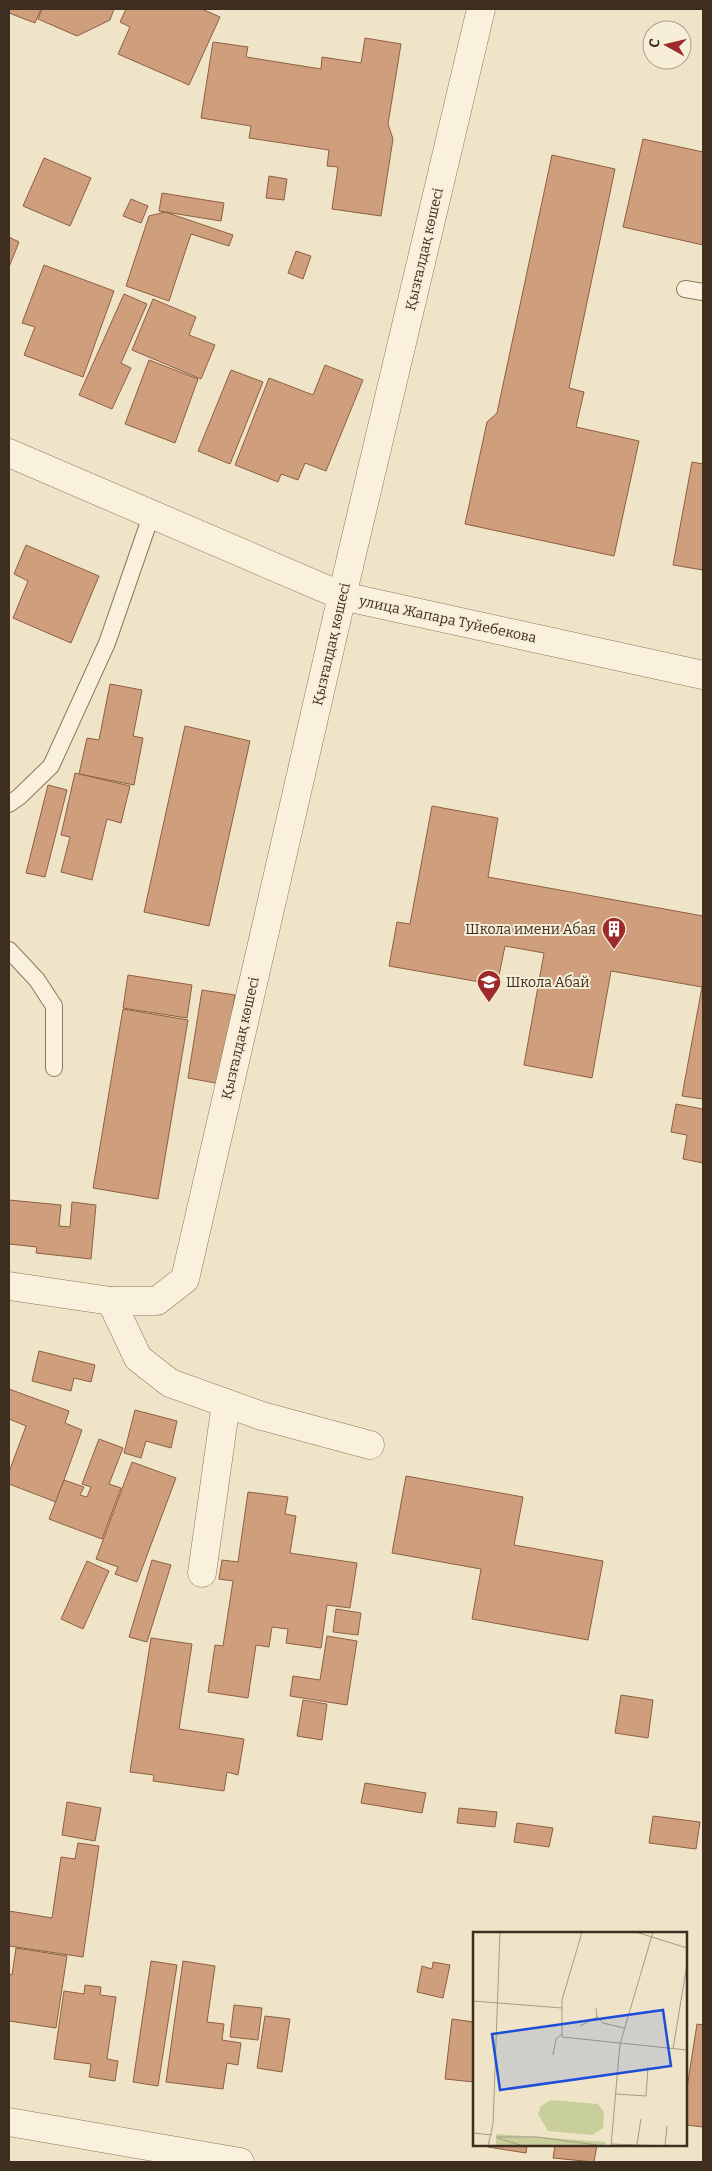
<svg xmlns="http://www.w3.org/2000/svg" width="712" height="2171" font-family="Bitter,serif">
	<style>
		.building { fill: #cf9f7d; stroke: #8d5f41 }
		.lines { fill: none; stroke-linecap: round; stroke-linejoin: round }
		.service-casing { stroke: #8d765c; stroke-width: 18 }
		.minor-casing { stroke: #8d765c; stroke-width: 29 }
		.service { stroke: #faf1dc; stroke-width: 16 }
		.minor { stroke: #faf1dc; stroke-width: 28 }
		.labels { text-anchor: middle; stroke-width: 4; stroke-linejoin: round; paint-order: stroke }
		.street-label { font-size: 14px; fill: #3d2e20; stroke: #f7eed8 }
		.poi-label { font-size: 14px; fill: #3d2e20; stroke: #f7eed8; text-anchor: end }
		.inset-road { fill: none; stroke: #a89b85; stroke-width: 1 }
		.view { fill: #1d4ed8; fill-opacity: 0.15; stroke: #1d4ed8; stroke-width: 2.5 }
		.inset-edge { fill: none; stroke: #3d2e20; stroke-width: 2.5 }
	</style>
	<rect width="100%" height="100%" fill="#f0e4c8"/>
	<g class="building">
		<polygon points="9,9 41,9 35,23 9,13"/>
		<polygon points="42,9 114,9 110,20 77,36 38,19"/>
		<polygon points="126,9 202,9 220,17 189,85 118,54 130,27 120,22"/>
		<polygon points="365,38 401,44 388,124 393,139 381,216 332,209 338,167 327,166 329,150 249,138 251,126 201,118 213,42 248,47 246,57 321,69 322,57 361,63"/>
		<polygon points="643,139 703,152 703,245 623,227"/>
		<polygon points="552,155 615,169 569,388 584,392 576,427 639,441 614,556 465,524 487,422 497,413"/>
		<polygon points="44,158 91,178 70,226 23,206"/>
		<polygon points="269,176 287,179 284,200 266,198"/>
		<polygon points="162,193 224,203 221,221 159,211"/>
		<polygon points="131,199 148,206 141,223 123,216"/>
		<polygon points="165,212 233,235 229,246 191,234 169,301 126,286 149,216"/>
		<polygon points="9,237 19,242 9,267"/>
		<polygon points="296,251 311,256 303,279 288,273"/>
		<polygon points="44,265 114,291 83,377 24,355 35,327 22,323"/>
		<polygon points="124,294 147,304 121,363 131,368 112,409 79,395"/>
		<polygon points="153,299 196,317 189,335 215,345 201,379 132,350"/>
		<polygon points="149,360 198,379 175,443 125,424"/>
		<polygon points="325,365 363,380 326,471 305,463 298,480 281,474 278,482 235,465 269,378 313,395"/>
		<polygon points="231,370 263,382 230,464 198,451"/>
		<polygon points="692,462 703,464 703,570 673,565"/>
		<polygon points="26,545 99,576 71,643 13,618 28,581 14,574"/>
		<polygon points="110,684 142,690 133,736 143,738 134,785 79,774 87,738 99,740"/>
		<polygon points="185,726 250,741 209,926 144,912"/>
		<polygon points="75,773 130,786 121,823 107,819 92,880 61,872 70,837 61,835"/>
		<polygon points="48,785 67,790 45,877 26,873"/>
		<polygon points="432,806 498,818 488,877 703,916 703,1099 682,1096 702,987 611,971 592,1078 524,1065 544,953 505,946 497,985 389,966 397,922 410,924"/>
		<polygon points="128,975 192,985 187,1018 123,1008"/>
		<polygon points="202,990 235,995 221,1084 188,1078"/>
		<polygon points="123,1009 188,1020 158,1199 93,1188"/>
		<polygon points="676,1104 703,1109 703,1163 683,1159 687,1135 671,1132"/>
		<polygon points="9,1200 61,1205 59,1226 70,1227 72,1202 96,1205 91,1259 36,1253 37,1247 9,1244"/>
		<polygon points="39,1351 95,1365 91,1382 74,1378 71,1391 32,1381"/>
		<polygon points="9,1389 69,1411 65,1423 82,1430 56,1502 9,1484 9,1472 26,1426 9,1419"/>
		<polygon points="135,1410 177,1421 171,1448 146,1441 141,1458 124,1453"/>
		<polygon points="99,1439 123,1448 109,1484 121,1488 102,1539 49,1519 64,1480 84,1487 80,1495 87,1497 91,1487 82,1484"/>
		<polygon points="132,1462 176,1478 137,1582 115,1574 118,1567 96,1559"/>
		<polygon points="406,1476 523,1497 514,1545 603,1561 588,1640 472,1619 481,1569 392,1553"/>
		<polygon points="248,1492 288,1497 285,1514 296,1516 290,1553 357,1563 350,1608 327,1605 321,1648 286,1643 288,1629 272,1627 269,1647 256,1645 248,1698 208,1692 215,1645 223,1646 233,1581 219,1579 222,1560 238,1562"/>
		<polygon points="152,1560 171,1565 147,1642 129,1637"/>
		<polygon points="87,1561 109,1571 83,1629 61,1619"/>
		<polygon points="336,1609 361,1613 358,1635 333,1632"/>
		<polygon points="327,1636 357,1641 347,1705 290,1696 293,1676 320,1680"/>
		<polygon points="151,1638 192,1644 179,1729 244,1739 238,1775 227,1772 224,1791 153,1781 154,1775 130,1772"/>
		<polygon points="621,1695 653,1700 648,1738 615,1733"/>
		<polygon points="303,1700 327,1704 322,1740 297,1736"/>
		<polygon points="365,1783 426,1793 422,1813 361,1803"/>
		<polygon points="67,1802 101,1808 95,1841 62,1835"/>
		<polygon points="459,1808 497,1812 495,1827 457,1823"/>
		<polygon points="653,1816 700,1822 696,1849 649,1843"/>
		<polygon points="517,1823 553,1828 549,1847 514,1842"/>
		<polygon points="78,1843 99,1846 83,1957 9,1946 9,1911 52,1918 61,1857 75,1859"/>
		<polygon points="16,1948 67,1956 56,2028 9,2021 9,1974 12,1975"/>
		<polygon points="151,1961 177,1965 158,2086 133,2082"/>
		<polygon points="183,1961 215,1966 207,2022 224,2024 222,2040 241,2043 238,2065 227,2063 223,2089 166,2082"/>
		<polygon points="433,1962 450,1965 443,1998 417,1992 422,1966 432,1969"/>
		<polygon points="85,1985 101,1987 100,1995 116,1997 107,2059 118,2061 115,2081 89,2077 91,2064 54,2059 64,1991 84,1994"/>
		<polygon points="234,2005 262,2008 258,2040 230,2037"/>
		<polygon points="265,2016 290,2019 282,2072 257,2068"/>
		<polygon points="452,2019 474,2022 474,2082 445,2079"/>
		<polygon points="697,2024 703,2025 703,2127 686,2125 686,2094"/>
		<polygon points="488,2145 527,2145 526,2153 488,2147"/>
		<polygon points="555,2145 597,2145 594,2162 553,2158"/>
	</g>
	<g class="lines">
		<defs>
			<g id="service">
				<polyline points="685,289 703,292"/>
				<polyline points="9,804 19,797 51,766 107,643 151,516"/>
				<polyline points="9,950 37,980 54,1006 54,1068"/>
			</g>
			<g id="minor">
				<polyline points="9,453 342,596 703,675"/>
				<polyline points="9,1286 111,1301 157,1301 185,1279 342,596 481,9"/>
				<polyline points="111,1301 138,1358 170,1383 262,1416 370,1445"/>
				<polyline points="202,1573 226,1403"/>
				<polyline points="9,2122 240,2162"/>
			</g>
		</defs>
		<use href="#service" class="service-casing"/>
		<use href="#minor" class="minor-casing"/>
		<use href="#service" class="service"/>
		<use href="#minor" class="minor"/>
	</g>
	<defs>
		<symbol id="building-pin" viewBox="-11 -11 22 30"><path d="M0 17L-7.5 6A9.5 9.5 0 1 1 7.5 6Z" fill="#9e2a2b" stroke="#f7eed8"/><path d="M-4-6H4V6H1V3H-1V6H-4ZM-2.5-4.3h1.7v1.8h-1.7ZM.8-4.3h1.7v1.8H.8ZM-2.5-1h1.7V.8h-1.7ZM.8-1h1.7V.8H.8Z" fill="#fff"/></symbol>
		<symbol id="school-pin" viewBox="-11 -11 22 30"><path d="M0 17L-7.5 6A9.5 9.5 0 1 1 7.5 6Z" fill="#9e2a2b" stroke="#f7eed8"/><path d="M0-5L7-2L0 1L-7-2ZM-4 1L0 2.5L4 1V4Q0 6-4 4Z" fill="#fff"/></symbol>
	</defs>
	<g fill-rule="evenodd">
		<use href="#building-pin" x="600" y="915" width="28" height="38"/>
		<use href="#school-pin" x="475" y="968" width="28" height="38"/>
	</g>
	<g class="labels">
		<g class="street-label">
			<text transform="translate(424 249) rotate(-77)" y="5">Қызғалдақ көшесі</text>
			<text transform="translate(448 619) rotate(12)" y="5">улица Жапара Туйебекова</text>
			<text transform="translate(331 644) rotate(-77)" y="5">Қызғалдақ көшесі</text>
			<text transform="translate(240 1038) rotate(-77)" y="5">Қызғалдақ көшесі</text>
		</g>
		<g class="poi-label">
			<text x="596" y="934">Школа имени Абая</text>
			<text x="506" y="987" text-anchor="start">Школа Абай</text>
		</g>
	</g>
	<g transform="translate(473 1932)">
		<rect width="214" height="214" fill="#f0e4c8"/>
		<path d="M 78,168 L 125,172 L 131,180 L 130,196 L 119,203 L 75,199 L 65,182 L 68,174 ZM 23,202 L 133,210 L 133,214 L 23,214 Z" fill="#c9cf9b"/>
		<path class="inset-road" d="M 109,0 L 89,68 L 89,105 L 214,118M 163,0 L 214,16M 0,69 L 89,76M 123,76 L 124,85 L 130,91 L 151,96M 107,94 L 124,85M 200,117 L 214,32M 80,123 L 83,107 L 89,102M 143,162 L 173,164 L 175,135M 0,201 L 19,203M 23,205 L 64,205 L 131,214M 25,206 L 50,214M 138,212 L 192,214 L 194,194M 164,212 L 168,187M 15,214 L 20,192 L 27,0M 138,214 L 147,112 L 180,0"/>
		<path class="view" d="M 190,78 L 198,134 L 27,158 L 19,102 Z"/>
		<rect width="214" height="214" class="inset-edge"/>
	</g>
	<rect width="712" height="2171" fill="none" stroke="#3d2e20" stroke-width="20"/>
	<g transform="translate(667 45) rotate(278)"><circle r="24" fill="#f7eed8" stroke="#ada18e"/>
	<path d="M0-4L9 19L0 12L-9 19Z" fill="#9e2a2b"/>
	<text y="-8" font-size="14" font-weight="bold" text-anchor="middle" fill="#3d2e20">С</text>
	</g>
</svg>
